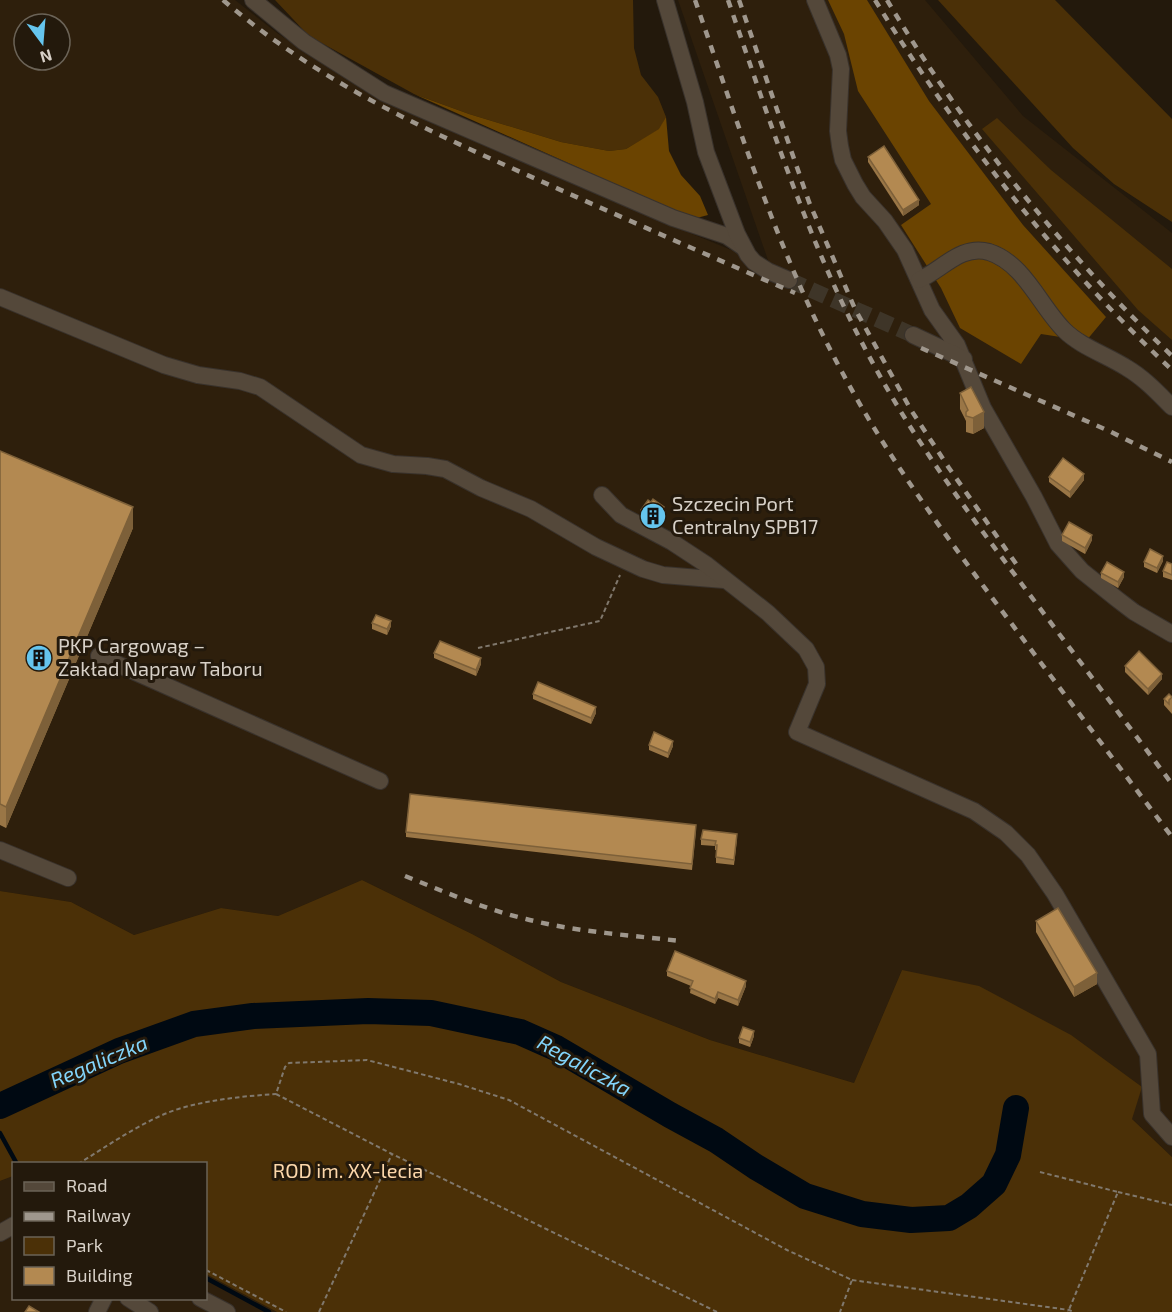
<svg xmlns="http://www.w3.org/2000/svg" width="1172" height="1312" font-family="'Exo 2',sans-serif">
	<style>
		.built { fill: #2e1f0c; fill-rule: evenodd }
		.green { fill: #4b3007 }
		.forest { fill: #6b4401 }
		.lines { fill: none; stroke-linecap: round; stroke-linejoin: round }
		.stream { stroke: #000912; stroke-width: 4.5 }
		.river { stroke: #000912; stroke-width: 26 }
		.minor-tunnel { stroke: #3e3528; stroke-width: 16; stroke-dasharray: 16 8; stroke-linecap: butt }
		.minor-casing { stroke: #39322c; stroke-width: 18 }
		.path { stroke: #80786d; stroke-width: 2; stroke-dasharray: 4.5 3; stroke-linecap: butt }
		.minor { stroke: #54483a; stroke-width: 16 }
		.rail { stroke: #9f978d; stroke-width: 4.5; stroke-dasharray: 8 8; stroke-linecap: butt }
		.wall { fill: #9a7646 }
		.shaded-wall { fill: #7d6039 }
		.building { fill: #b38951; stroke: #7d6039; stroke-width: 1.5 }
		.labels { text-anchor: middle; stroke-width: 6; stroke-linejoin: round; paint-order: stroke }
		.poi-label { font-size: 20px; fill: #d8d1c8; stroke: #23190c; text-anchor: start }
		.park-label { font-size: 20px; fill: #fcd7aa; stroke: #23190c }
		.water-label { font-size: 21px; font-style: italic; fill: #83d5fb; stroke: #23190c }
	</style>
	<rect width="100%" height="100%" fill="#23190c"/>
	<g class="built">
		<path d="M 0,0 L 235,0 L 277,33 L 331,69 L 382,98 L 440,126 L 593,193 L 770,266 L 678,0 L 925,0 L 1023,116 L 1172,233 L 1172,1157 L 1132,1119 L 902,970 L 854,1083 L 710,1040 L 561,982 L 472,934 L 362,880 L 278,916 L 221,908 L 134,935 L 71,902 L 0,891 ZM 24,24 L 60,24 L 60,60 L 24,60 Z"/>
		<polygon points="13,1176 14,1298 206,1298 206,1274 277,1312 0,1312 0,1181"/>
	</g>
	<g class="green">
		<polygon points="275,0 633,0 634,48 641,75 658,97 666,117 660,129 626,149 609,151 561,142 469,114 414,94 309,36"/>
		<polygon points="938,0 1055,0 1172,119 1172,222 1114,184 1073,148"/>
		<polygon points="997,118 1051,170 1172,269 1172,340 1138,310 982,129"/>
		<polygon points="362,880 472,934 561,982 710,1040 854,1083 902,970 979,986 1071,1035 1142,1087 1132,1119 1172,1157 1172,1312 277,1312 206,1274 206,1164 14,1164 13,1176 0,1181 0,891 71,902 134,935 221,908 278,916"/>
	</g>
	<g class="forest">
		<polygon points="828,0 867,0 929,101 1023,225 1106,317 1086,341 1041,334 1021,364 960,328 941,288 901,225 931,204 858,91 844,34"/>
		<polygon points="414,94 469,114 561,142 609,151 626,149 659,129 666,117 669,151 681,175 700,196 708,215 693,219"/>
	</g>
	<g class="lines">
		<g class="stream">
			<polyline points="0,1133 17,1164"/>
			<polyline points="206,1278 269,1312"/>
		</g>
		<polyline class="river" points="0,1106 119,1051 194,1024 253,1016 368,1011 431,1013 520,1032 556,1048 670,1115 716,1140 756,1167 805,1196 862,1214 911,1220 949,1218 969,1206 994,1184 1008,1155 1016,1108"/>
		<polyline class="minor-tunnel" points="789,280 913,335"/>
		<defs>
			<g id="minor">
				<polyline points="253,0 304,42 384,93 673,218 727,236 743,247"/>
				<polyline points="665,0 695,102 706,152 737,234 748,255 754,262 768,271 789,280"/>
				<polyline points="815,0 838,55 841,69 838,131 840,146 843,160 855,184 863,197 885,221 905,250 932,310 957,345 983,408 1034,497 1058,544 1082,571 1117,599 1134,612 1172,634"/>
				<path d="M 919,280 C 942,270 961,244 989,252 C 1024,263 1040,306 1064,330 C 1081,347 1107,355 1127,368 C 1144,378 1158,393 1172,407"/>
				<polyline points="0,297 164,365 198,375 240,381 260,387 361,455 393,464 427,466 445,469 481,488 531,509 596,547 643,569 663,575 724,580"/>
				<polyline points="913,335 964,359"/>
				<polyline points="602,495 621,515 672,542 707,565 768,613 806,649 816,667 817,684 797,732 974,811 1006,833 1028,855 1055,894 1148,1054 1152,1114 1172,1137"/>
				<polyline points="99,656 380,781"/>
				<polyline points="0,850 68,878"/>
				<polyline points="0,1233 14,1225"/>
				<polyline points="128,1298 150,1312"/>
				<polyline points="200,1298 227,1312"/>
				<polyline points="97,1312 104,1298"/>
			</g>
		</defs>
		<use href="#minor" class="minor-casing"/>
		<g class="path">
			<polyline points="478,648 600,621 620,575"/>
			<path d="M 78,1164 C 109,1145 150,1116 185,1107 C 215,1099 246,1096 276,1094"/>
			<polyline points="1040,1172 1118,1192 1068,1312"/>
			<polyline points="1118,1192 1172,1205"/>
			<polyline points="206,1270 286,1312"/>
			<polyline points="852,1280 1069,1310 1074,1312"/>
			<polyline points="319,1312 392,1154"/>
			<polyline points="717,1312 392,1154 276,1094 285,1067 289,1063 367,1060 459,1084 509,1100 787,1250 852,1280 840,1312"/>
		</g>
		<use href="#minor" class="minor"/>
		<g class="rail">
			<path d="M 223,0 C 317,80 413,124 525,174 C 614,214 705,254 795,293"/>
			<path d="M 695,0 C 739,126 778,254 842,372 C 889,460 948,539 1008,619 C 1062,691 1117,764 1172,837"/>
			<path d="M 728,0 C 770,121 808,243 869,356 C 912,437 966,510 1021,583 C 1071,650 1122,717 1172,784"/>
			<polyline points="739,0 809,202 855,309 911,410 949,468 1019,568"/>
			<path d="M 875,0 C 958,135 1056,261 1172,370"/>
			<path d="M 887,0 C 965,131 1062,250 1172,356"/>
			<polyline points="921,348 1109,431 1172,462"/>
			<path d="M 405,876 C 445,892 484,909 526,919 C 576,932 629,935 680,941"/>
		</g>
	</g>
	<g class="wall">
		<polygon points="868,157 919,205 903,216 868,162"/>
		<polygon points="960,393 984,428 973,434 966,432 966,421 960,409"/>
		<polygon points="0,451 133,528 6,828 0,825"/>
		<polygon points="1049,477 1084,480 1070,498 1049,482"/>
		<polygon points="641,510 664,511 665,517 659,527 641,515"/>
		<polygon points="1062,535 1092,540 1085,554 1062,541"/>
		<polygon points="1163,561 1157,573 1144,567 1144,562"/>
		<polygon points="1172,564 1172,580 1163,577 1163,571"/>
		<polygon points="1101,573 1124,577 1118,588 1101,578"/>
		<polygon points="372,623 391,626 387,635 372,629"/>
		<polygon points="434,653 481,664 476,676 434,658"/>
		<polygon points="1125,666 1162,679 1148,695 1125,672"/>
		<polygon points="533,694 596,713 591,724 533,699"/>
		<polygon points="1172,697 1172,714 1164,705 1164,699"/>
		<polygon points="649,745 673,746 668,758 649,750"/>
		<polygon points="696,830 692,870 406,837 406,832"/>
		<polygon points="701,839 737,839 734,865 716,863 716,850 715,850 715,846 701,845"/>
		<polygon points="1036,921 1097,984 1074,997 1036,932"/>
		<polygon points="667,971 746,986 738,1006 718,998 715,1004 690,993 691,986 667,976"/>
		<polygon points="754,1036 750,1047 739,1043 739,1038"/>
	</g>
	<g class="shaded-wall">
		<polygon points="919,200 919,205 903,216 903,210"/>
		<polygon points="984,412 984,428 973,434 973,418"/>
		<polygon points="1084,474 1084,480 1070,498 1070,492"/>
		<polygon points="133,507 133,528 6,828 6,807"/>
		<polygon points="665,512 665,517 659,527 659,521"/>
		<polygon points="1092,535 1092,540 1085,554 1085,548"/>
		<polygon points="1163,556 1163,561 1157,573 1157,568"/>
		<polygon points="1124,572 1124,577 1118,588 1118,582"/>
		<polygon points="391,621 391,626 387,635 387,629"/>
		<polygon points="481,658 481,664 476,676 476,670"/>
		<polygon points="1162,674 1162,679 1148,695 1148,689"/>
		<polygon points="596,707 596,713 591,724 591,718"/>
		<polygon points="673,741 673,746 668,758 668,753"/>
		<polygon points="1097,973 1097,984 1074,997 1074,987"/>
		<polygon points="746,981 746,986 738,1006 738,1000"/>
		<polygon points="718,992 718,998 715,1004 715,999"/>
		<polygon points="754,1031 754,1036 750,1047 750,1042"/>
	</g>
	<g class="building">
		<polygon points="884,146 919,200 903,210 868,157"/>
		<polygon points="971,387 984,412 973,418 966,416 966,412 968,410 960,393"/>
		<polygon points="0,451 133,507 6,807 0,804"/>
		<polygon points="1063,458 1084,474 1070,492 1049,477"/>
		<polygon points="653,499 664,507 662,510 665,512 659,521 641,510 648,500 651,502"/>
		<polygon points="1069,522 1092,535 1085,548 1062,535"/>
		<polygon points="1150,549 1163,556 1157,568 1144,562"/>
		<polygon points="1107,562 1124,572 1118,582 1101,573"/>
		<polygon points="1167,562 1172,564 1172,575 1163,571"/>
		<polygon points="376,615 391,621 387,629 372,623"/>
		<polygon points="440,641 481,658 476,670 434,653"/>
		<polygon points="1139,651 1162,674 1148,689 1125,666"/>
		<polygon points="538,682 596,707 591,718 533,694"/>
		<polygon points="1169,694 1172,697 1169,700 1169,704 1164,699"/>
		<polygon points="654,732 673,741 668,753 649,745"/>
		<polygon points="410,794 696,825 692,864 406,832"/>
		<polygon points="703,830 737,834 734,860 716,857 717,845 715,845 716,841 701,839"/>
		<polygon points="1058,908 1097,973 1074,987 1036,921"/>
		<polygon points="675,951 746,981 738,1000 718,992 715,999 690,988 693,981 667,971"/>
		<polygon points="743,1027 754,1031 750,1042 739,1038"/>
		<polygon points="29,1306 39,1312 25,1312"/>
	</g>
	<defs>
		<symbol id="building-disc" viewBox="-11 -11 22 22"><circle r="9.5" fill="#65c5ee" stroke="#23190c"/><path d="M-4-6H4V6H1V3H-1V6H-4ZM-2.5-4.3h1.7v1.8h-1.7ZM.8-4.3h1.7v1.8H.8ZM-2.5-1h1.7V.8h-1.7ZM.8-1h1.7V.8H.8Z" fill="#111"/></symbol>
	</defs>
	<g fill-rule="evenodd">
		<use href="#building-disc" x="638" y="501" width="30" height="30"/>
		<use href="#building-disc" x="24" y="643" width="30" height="30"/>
	</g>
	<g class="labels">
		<g class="poi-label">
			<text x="672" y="511">Szczecin Port<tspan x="672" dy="23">Centralny SPB17</tspan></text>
			<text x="58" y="653">PKP Cargowag –<tspan x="58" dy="23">Zakład Napraw Taboru</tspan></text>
		</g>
		<g class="park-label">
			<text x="348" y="1178">ROD im. XX-lecia</text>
		</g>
		<g class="water-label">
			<text transform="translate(99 1062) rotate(-23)" y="7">Regaliczka</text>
			<text transform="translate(584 1066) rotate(29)" y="7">Regaliczka</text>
		</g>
	</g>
	<rect x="12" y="1162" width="195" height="138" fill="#23190c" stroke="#6b6357" stroke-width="1.5"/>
	<rect x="24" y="1182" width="30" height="9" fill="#54483a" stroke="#6b6357" stroke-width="1.5"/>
	<text x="66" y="1192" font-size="18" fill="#d8d1c8">Road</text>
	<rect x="24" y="1212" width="30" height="9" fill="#9f978d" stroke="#6b6357" stroke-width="1.5"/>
	<text x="66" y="1222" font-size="18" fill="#d8d1c8">Railway</text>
	<rect x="24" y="1237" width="30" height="18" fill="#4b3007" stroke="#6b6357" stroke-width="1.5"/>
	<text x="66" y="1252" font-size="18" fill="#d8d1c8">Park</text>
	<rect x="24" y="1267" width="30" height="18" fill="#b38951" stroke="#6b6357" stroke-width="1.5"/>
	<text x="66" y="1282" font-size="18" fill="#d8d1c8">Building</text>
	<g transform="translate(42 42) rotate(164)"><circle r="28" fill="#23190c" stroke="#6b6357" stroke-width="1.5"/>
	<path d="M0-4.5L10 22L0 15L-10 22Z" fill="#65c5ee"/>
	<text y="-9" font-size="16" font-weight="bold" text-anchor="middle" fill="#d8d1c8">N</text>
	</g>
</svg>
